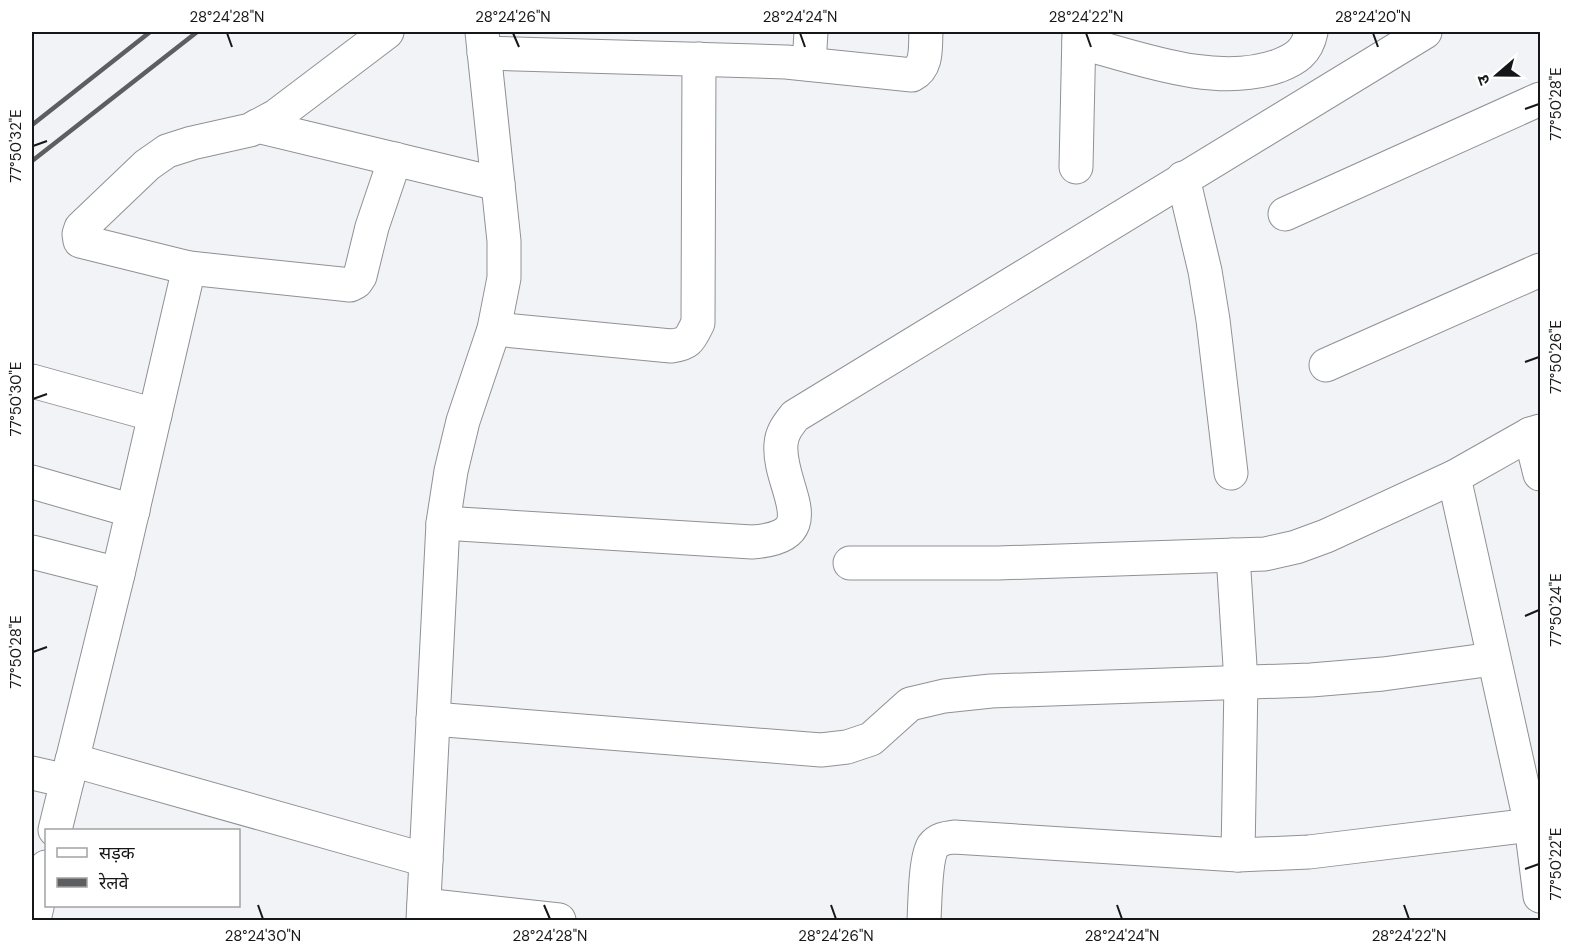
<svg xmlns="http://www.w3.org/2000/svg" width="1572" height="952" font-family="'DM Sans','Noto Sans Devanagari',sans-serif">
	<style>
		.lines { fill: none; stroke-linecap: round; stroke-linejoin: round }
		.minor-casing { stroke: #8f9194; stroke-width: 35 }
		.minor { stroke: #fff; stroke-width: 33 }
		.rail { stroke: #5d5e60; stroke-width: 4.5 }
		.ticks { fill: none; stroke: #161718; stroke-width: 2 }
		.neatline { fill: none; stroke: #161718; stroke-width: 2 }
		.ticks-label { font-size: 15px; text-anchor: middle; fill: #161718 }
	</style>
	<rect width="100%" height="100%" fill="#f1f3f6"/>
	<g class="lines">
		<defs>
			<g id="minor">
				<path d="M 1079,42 C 1139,58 1216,88 1278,66 C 1296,59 1307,52 1311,32"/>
				<path d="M 484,53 L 786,62 L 912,75 C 928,67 925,47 926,32"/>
				<polyline points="809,64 811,32"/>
				<polyline points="257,126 498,184"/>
				<polyline points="1076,167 1079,32"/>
				<polyline points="1183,178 1205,271 1213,320 1231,473"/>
				<polyline points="1285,214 1540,99"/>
				<polyline points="189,268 341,284 350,285 356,282 360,276 372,227 395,159"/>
				<path d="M 494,329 L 671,346 C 689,344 690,339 698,323 L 699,59"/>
				<polyline points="1326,365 1540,270"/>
				<polyline points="32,381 155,415"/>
				<polyline points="1530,434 1540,474"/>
				<polyline points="1454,477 1531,825 1540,896"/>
				<polyline points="32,482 133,511"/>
				<path d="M 443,523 L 752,542 C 829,537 777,487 781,444 C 782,432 788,425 795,416 L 1425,32"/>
				<polyline points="32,552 118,574"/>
				<polyline points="1233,555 1241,682 1238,855"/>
				<polyline points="850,563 998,563 1265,554 1296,547 1326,536 1454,477 1530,434 1540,431"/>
				<polyline points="433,719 821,750 847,747 871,739 910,704 944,696 991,691 1311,680 1383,674 1493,659"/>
				<polyline points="72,760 426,860"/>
				<polyline points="32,773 67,781"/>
				<polyline points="55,830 118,574 189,268 80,241 79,234 81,228 147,165 167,151 192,143 250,130 276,116 387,32"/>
				<polyline points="424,905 559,920"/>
				<polyline points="34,920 46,867"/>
				<polyline points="423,920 443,523 451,471 463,421 494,329 504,278 504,241 482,32"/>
				<path d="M 924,920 C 925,904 925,859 933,846 C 938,839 946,838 954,837 L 1238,855 L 1309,852 L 1531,825"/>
			</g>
		</defs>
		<use href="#minor" class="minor-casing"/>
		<use href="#minor" class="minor"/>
		<g class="rail">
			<polyline points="32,125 150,32"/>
			<polyline points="32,161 197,32"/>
		</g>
	</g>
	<path class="ticks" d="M 227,33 L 232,47M 513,33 L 519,47M 800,33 L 805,47M 1086,33 L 1091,47M 1373,33 L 1378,47M 1525,109 L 1539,104M 33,146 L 47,141M 1525,362 L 1539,357M 33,399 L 47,394M 1525,616 L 1539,610M 33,652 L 47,647M 1525,869 L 1539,864M 258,905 L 263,919M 544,905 L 550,919M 831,905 L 836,919M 1117,905 L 1122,919M 1404,905 L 1409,919"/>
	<rect width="1572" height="952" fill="none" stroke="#ffffff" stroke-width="66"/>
	<rect x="45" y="829" width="195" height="78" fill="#ffffff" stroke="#a2a2a3" stroke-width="1.5"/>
	<rect x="57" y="848" width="30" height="9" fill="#ffffff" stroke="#a2a2a3" stroke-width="1.5"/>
	<text x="99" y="859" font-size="18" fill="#161718">सड़क</text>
	<rect x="57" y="878" width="30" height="9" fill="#5d5e60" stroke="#a2a2a3" stroke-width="1.5"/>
	<text x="99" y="889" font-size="18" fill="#161718">रेलवे</text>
	<g transform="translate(1497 75) rotate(250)" stroke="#ffffff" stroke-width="4.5" paint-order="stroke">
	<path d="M0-4.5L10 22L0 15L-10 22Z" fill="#161718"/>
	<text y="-9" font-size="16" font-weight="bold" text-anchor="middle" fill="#161718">उ</text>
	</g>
	<rect x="33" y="33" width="1506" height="886" class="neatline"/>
	<g class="ticks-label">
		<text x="227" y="22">28°24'28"N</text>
		<text x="513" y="22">28°24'26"N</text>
		<text x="800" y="22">28°24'24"N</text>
		<text x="1086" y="22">28°24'22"N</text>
		<text x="1373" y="22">28°24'20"N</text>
		<text transform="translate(1556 104) rotate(-90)" y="5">77°50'28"E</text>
		<text transform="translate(16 146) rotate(-90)" y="5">77°50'32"E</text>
		<text transform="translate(1556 357) rotate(-90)" y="5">77°50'26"E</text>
		<text transform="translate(16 399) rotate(-90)" y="5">77°50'30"E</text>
		<text transform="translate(1556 610) rotate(-90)" y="5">77°50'24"E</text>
		<text transform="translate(16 652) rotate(-90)" y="5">77°50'28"E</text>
		<text transform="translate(1556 864) rotate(-90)" y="5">77°50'22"E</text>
		<text x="263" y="941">28°24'30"N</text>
		<text x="550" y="941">28°24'28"N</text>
		<text x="836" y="941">28°24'26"N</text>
		<text x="1122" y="941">28°24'24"N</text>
		<text x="1409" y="941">28°24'22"N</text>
	</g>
</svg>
